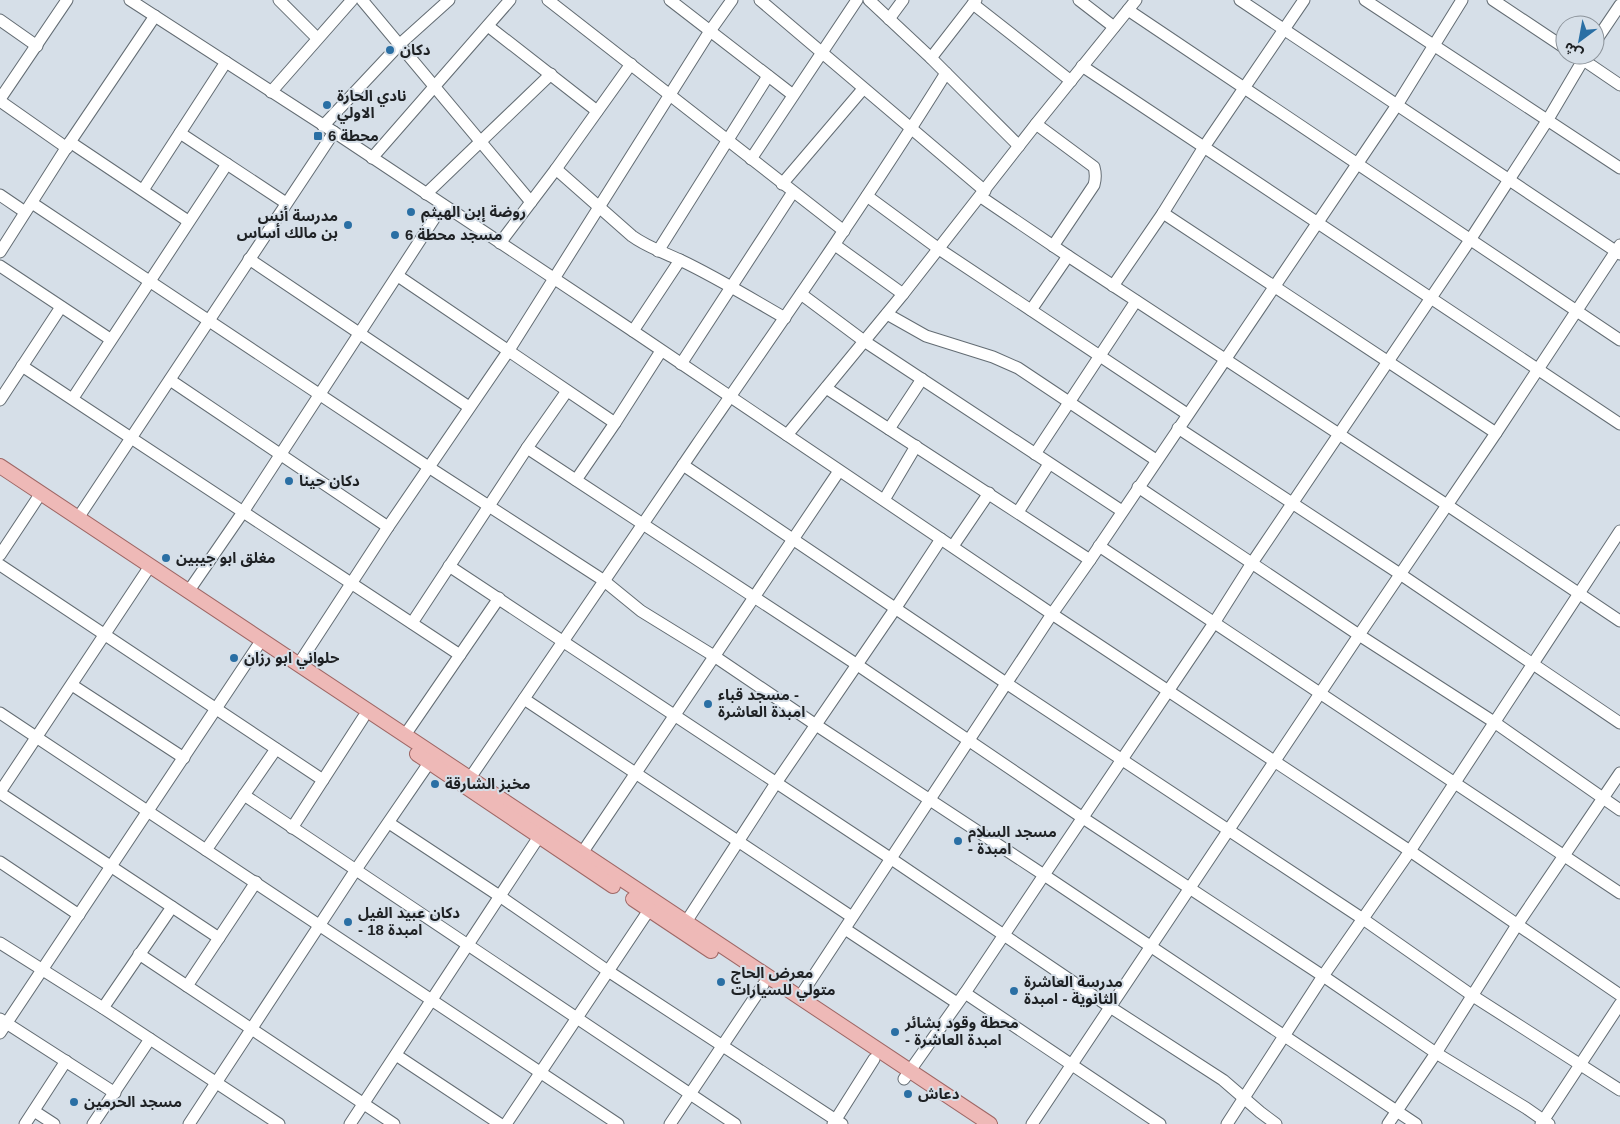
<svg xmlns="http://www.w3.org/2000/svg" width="1620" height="1124" font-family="Helvetica,'Noto Sans Arabic',sans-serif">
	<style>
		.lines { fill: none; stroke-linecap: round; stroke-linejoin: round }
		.minor-casing { stroke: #636c73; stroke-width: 13 }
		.major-casing { stroke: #9e6664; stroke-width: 16 }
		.minor { stroke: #fff; stroke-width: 11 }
		.major { stroke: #eeb9b7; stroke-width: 14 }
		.poi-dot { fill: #2a6fa4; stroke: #d6dfe8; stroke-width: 2 }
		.labels { text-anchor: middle; stroke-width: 4; stroke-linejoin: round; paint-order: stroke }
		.poi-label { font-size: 15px; font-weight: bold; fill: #1e2124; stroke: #d6dfe8; text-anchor: start }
	</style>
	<rect width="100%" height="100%" fill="#d6dfe8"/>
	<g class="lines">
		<defs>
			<g id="minor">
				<polyline points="130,0 334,132 633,331 1052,614 1410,851 1620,995"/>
				<polyline points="279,0 317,38"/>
				<polyline points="362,0 531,202"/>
				<polyline points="548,0 844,231"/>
				<polyline points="670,0 793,95"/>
				<polyline points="760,0 985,191"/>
				<polyline points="869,0 931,58 1019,146"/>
				<polyline points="1079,0 1114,27"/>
				<polyline points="1240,0 1620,254"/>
				<polyline points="1365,0 1620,168"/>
				<polyline points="1493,0 1565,48"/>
				<polyline points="973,4 1071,81"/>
				<polyline points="1128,10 1620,340"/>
				<polyline points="889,19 903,0"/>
				<polyline points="0,20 37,46"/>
				<polyline points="488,26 597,111"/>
				<polyline points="1595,42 1620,5"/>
				<polyline points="1576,55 1620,85"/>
				<polyline points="931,58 976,0"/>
				<polyline points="1082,66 1620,424"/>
				<polyline points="271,92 352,0"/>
				<polyline points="0,99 67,0"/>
				<polyline points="0,101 67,148"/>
				<path d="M 1036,124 L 1094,167 C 1096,174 1096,178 1094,185 L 1053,246"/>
				<polyline points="323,126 400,44 449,0"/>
				<polyline points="180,133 286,203"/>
				<polyline points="70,142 188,221"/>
				<polyline points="372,158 510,0"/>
				<polyline points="751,159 857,0"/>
				<path d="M 556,169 L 632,236 C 647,247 663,252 680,260 C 716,277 750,298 785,318"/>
				<polyline points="782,184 863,89"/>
				<polyline points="143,190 226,62"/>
				<polyline points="426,194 551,74"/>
				<polyline points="0,195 25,212"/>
				<polyline points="867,196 939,249 1187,414"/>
				<polyline points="981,197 1068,256 1447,505 1620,621"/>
				<polyline points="32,203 430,468 603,580 641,611 714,656 816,725 1044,875 1416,1124"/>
				<polyline points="1163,213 1496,433"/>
				<polyline points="500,243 556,169 631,64"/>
				<polyline points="835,245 903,294"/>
				<polyline points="658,251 768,76"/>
				<polyline points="0,252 70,142 155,16"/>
				<polyline points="249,259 469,407"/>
				<polyline points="0,266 110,339"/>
				<polyline points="398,276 615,423"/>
				<polyline points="1113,286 1163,213 1204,147 1304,0"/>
				<polyline points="801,294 864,341 1122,511"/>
				<polyline points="1031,310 1068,256"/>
				<polyline points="887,314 926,336 993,357 1018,368 1156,460"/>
				<polyline points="633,331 680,260"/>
				<polyline points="681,364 793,192"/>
				<polyline points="22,366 460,655"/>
				<polyline points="170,380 388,527"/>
				<polyline points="826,388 1090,560"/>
				<polyline points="73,398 227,164"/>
				<polyline points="0,400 61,307"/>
				<polyline points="1178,428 1400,574 1620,723"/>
				<polyline points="889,429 922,379"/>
				<polyline points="787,435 903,294 1036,124 1136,0"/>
				<polyline points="527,448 856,664 1083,818 1323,976 1436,1053 1526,1108 1549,1124"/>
				<polyline points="1035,454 1136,301"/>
				<polyline points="683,465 1006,683 1363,919 1473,996 1620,1090"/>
				<polyline points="576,480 615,423 661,351"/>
				<polyline points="1138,487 1359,635 1494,722 1620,810"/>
				<polyline points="884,500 916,446"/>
				<polyline points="1018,512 1049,464"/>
				<polyline points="78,518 334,132"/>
				<polyline points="953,546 989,493"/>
				<polyline points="1099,546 1620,893"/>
				<polyline points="0,555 41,493"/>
				<polyline points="0,565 323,780"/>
				<polyline points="449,566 890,858 1110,1007 1223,1080 1260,1112 1276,1124"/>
				<polyline points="188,592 243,512 443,205"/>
				<polyline points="412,623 527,448 567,391"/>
				<polyline points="298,665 388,527 509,350 710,31 732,0"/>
				<polyline points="72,685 184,758"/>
				<polyline points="524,699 852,917"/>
				<polyline points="0,713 618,1124"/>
				<polyline points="405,735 499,598"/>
				<path d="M 470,778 C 545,667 620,556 696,446 C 781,323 867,200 946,73"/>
				<polyline points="0,792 150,566"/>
				<polyline points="0,793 219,938"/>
				<polyline points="244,795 735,1124"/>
				<polyline points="389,823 501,897 608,971 842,1124"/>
				<polyline points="292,828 363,718"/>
				<polyline points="206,850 276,749"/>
				<polyline points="582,853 839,471"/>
				<polyline points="0,862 79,915"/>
				<polyline points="686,922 776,783 895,609 941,539"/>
				<polyline points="845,929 957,1003"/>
				<polyline points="0,943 103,1008 279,1124"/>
				<polyline points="139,954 394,1124"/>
				<polyline points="187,986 256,882"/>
				<polyline points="965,993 1160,1124"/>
				<polyline points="799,998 1052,614 1090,560 1397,105 1462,0"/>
				<polyline points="103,1008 172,907"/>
				<polyline points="0,1019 115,1093"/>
				<polyline points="0,1033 257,647"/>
				<polyline points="396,1055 500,1124"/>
				<polyline points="904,1079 965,993 1044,875 1214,623 1252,563 1470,240 1547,121 1586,55"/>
				<polyline points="34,1111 54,1124"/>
				<polyline points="25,1124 66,1061"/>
				<polyline points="93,1124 150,1039"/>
				<polyline points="189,1124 355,871 429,763"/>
				<polyline points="350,1124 544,829"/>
				<polyline points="506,1124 649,910"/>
				<polyline points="670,1124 763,985"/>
				<polyline points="833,1124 874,1059"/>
				<polyline points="1032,1124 1359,635 1496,433 1620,245"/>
				<polyline points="1227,1124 1323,976 1410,851 1620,531"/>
				<polyline points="1388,1124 1436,1053 1517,925 1620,773"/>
				<polyline points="1541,1124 1620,1004"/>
			</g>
			<g id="major">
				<polyline points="0,466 990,1124"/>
				<polyline points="417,754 613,886"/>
				<polyline points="633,899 711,951"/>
			</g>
		</defs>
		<use href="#minor" class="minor-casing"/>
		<use href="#major" class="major-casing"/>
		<use href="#minor" class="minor"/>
		<use href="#major" class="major"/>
	</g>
	<g class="poi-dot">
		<circle cx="390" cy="50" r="5"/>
		<circle cx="327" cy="105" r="5"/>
		<rect x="313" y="131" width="10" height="10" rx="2.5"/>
		<circle cx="411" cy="212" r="5"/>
		<circle cx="348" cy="225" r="5"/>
		<circle cx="395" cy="235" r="5"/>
		<circle cx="289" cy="481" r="5"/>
		<circle cx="166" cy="558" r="5"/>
		<circle cx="234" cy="658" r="5"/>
		<circle cx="708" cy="704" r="5"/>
		<circle cx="435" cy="784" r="5"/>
		<circle cx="958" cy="841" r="5"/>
		<circle cx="348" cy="922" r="5"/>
		<circle cx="721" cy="982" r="5"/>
		<circle cx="1014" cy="991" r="5"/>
		<circle cx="895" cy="1032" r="5"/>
		<circle cx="908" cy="1094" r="5"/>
		<circle cx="74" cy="1102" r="5"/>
	</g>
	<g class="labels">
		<g class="poi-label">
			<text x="400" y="55">دكان</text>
			<text x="337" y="101">نادي الحارة<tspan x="337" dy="17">الاولي</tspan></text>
			<text x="328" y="141">محطة 6</text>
			<text x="421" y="217">روضة إبن الهيثم</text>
			<text x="338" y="221" text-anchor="end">مدرسة أنس<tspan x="338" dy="17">بن مالك أساس</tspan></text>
			<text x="405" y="240">مسجد محطة 6</text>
			<text x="299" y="486">دكان حينا</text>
			<text x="176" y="563">مغلق ابو جيبين</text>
			<text x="244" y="663">حلواني ابو رزان</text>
			<text x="718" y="700">مسجد قباء -<tspan x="718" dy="17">امبدة العاشرة</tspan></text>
			<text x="445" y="789">مخبز الشارقة</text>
			<text x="968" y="837">مسجد السلام<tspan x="968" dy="17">- امبدة</tspan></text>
			<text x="358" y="918">دكان عبيد الفيل<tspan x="358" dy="17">- امبدة 18</tspan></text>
			<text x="731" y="978">معرض الحاج<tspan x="731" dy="17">متولي للسيارات</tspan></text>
			<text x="1024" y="987">مدرسة العاشرة<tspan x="1024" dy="17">الثانوية - امبدة</tspan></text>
			<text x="905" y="1028">محطة وقود بشائر<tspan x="905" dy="17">- امبدة العاشرة</tspan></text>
			<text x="918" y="1099">دعاش</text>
			<text x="84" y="1107">مسجد الحرمين</text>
		</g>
	</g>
	<g transform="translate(1580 40) rotate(212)"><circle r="24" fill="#d6dfe8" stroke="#8c939a"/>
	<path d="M0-4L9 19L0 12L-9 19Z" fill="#2a6fa4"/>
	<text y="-8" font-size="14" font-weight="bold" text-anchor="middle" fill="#1e2124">ش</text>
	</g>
</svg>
